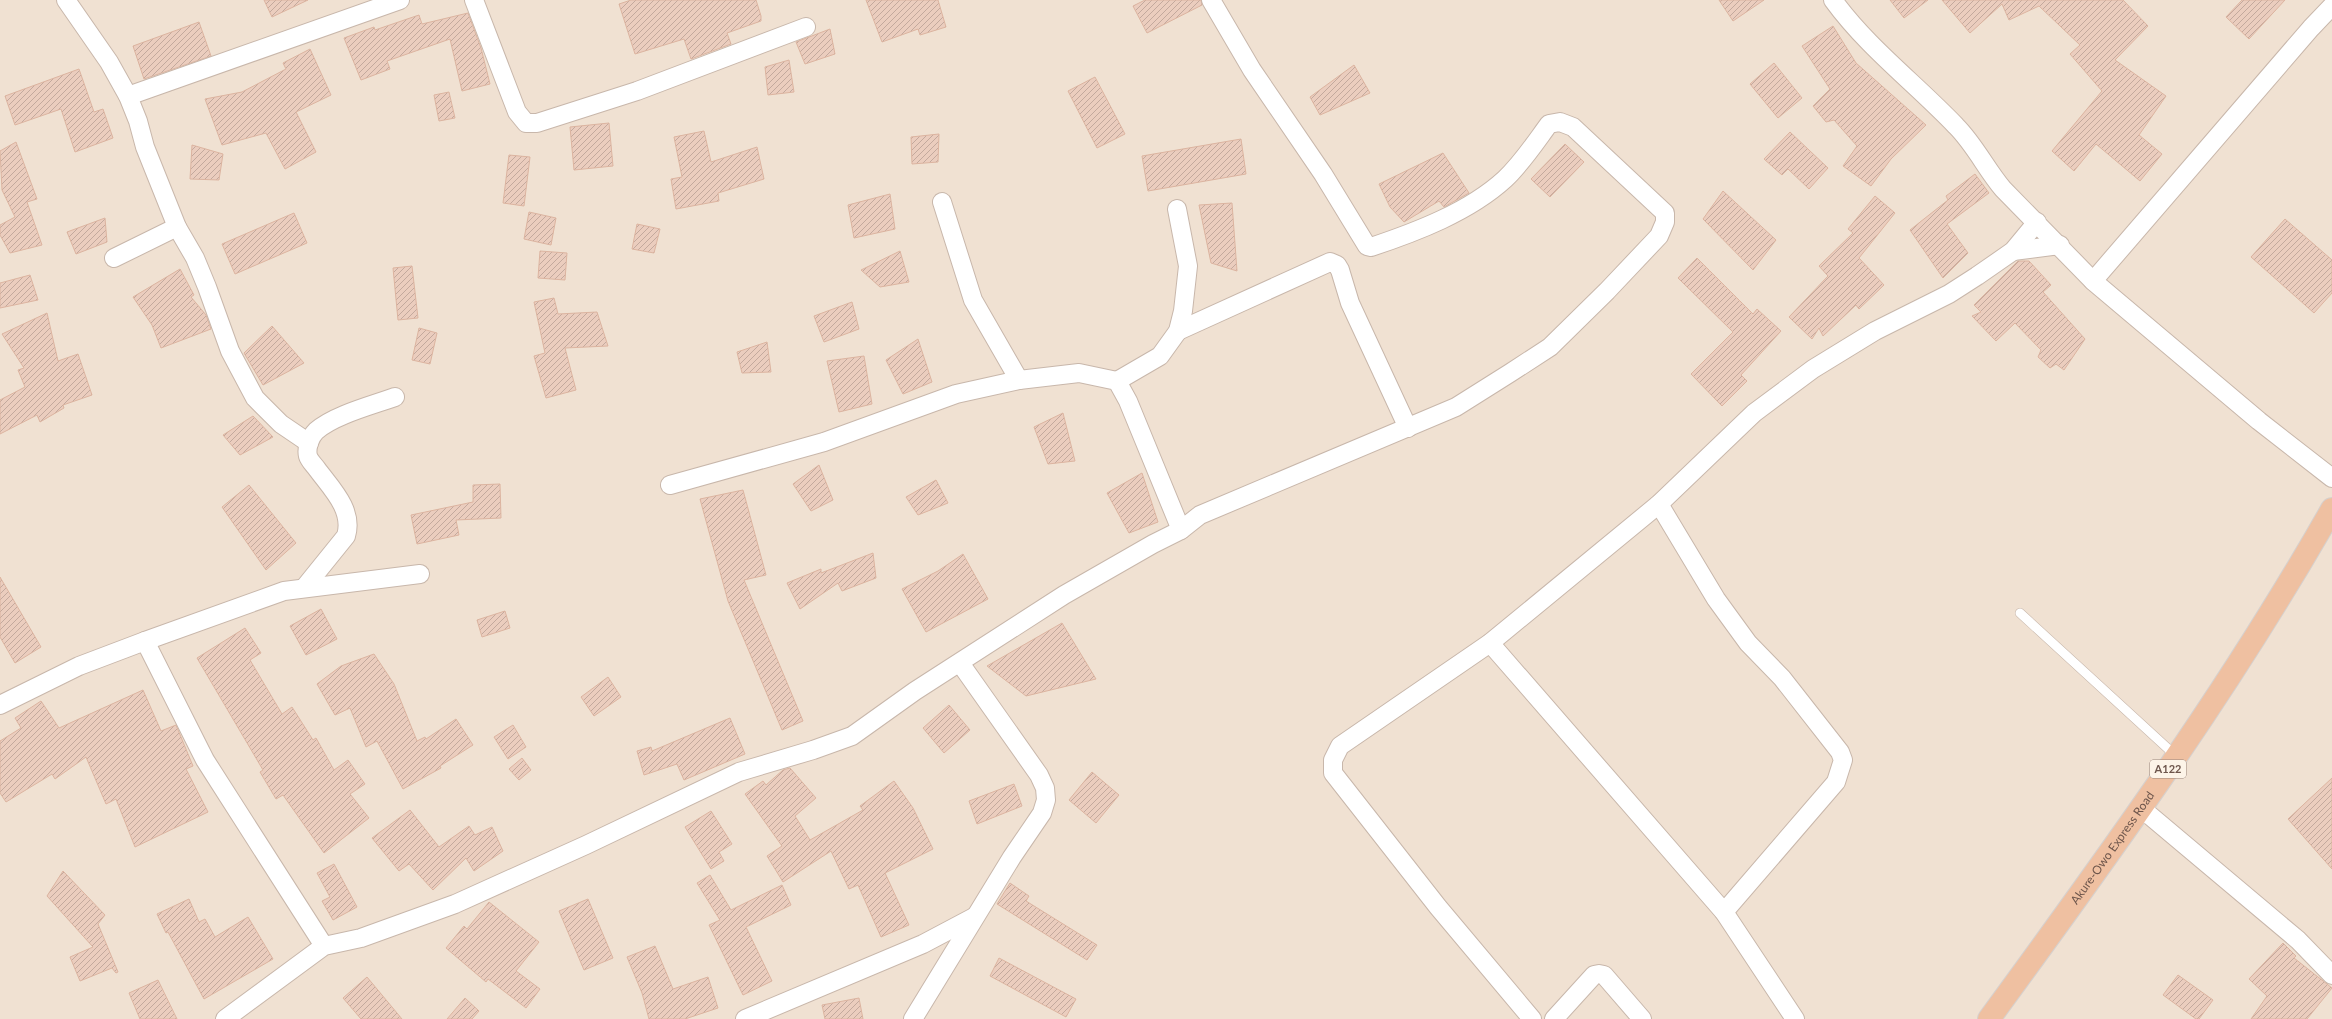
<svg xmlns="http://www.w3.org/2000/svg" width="2332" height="1019" font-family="Lato,sans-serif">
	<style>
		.residential { fill: #f0e1d2 }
		.building { fill: url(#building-hatch); stroke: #dcb4a0 }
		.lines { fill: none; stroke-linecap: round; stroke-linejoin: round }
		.service-casing { stroke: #c8b7ab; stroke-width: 10 }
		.minor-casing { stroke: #c8b7ab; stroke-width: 20 }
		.trunk-casing { stroke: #d6d0cd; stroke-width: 24 }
		.service { stroke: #fff; stroke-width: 9 }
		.minor { stroke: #fff; stroke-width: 18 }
		.trunk { stroke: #efc0a1; stroke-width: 22 }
		.labels { text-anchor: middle; stroke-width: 4; stroke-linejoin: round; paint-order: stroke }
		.shield { fill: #fdf4e8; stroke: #99857b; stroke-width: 1 }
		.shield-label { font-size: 11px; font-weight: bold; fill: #6e564c }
		.street-label { font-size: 12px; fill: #6e564c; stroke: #fdf4e8 }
	</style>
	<defs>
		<pattern id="building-hatch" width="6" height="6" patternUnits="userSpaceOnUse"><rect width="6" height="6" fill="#ebcdbe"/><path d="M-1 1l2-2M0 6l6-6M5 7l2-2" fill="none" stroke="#c3a99d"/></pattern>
	</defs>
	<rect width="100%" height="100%" fill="#f9efe3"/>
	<rect class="residential" x="0" y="0" width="2332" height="1019"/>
	<g class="building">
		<polygon points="264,0 308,0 272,17"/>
		<polygon points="631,0 756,0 761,16 761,21 727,33 731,44 691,59 684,39 635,54 619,4"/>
		<polygon points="866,0 938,0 946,27 920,35 918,29 882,42"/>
		<polygon points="1145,0 1201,0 1202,5 1147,33 1133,6"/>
		<polygon points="1719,0 1764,0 1733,21"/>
		<polygon points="1890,0 1928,0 1904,18"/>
		<polygon points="1942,0 2123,0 2148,26 2115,60 2166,96 2139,135 2162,154 2140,181 2096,144 2074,171 2052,151 2102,91 2070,54 2080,45 2039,6 2009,20 2002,4 1970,33"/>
		<polygon points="2242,0 2285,0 2249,39 2226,17"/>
		<polygon points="468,13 481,48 490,84 462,91 450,39 387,61 390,69 361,80 344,38 374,27 375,30 419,15 422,24"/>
		<polygon points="199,22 211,56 144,79 133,46"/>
		<polygon points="1833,26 1856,63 1926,125 1891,159 1871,186 1843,166 1857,146 1834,120 1826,122 1813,106 1830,89 1802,46"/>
		<polygon points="830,29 835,54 805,64 796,42"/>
		<polygon points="310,49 331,95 296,112 316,152 285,169 266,133 222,145 205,99 242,92 286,69 283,63"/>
		<polygon points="789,60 794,92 768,95 765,67"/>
		<polygon points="1774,63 1802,98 1778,118 1750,84"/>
		<polygon points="1354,65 1370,93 1320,115 1310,97"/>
		<polygon points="79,69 94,112 103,109 113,138 75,152 61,109 15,125 5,96"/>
		<polygon points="1095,77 1125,134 1097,148 1068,91"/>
		<polygon points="449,92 455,118 439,121 434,95"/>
		<polygon points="609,123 613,166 574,170 570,127"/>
		<polygon points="704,131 711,162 757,147 764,179 718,193 719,201 676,209 671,179 682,177 674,137"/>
		<polygon points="1790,132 1828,168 1809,189 1788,169 1782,175 1764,159"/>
		<polygon points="939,134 938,162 912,164 911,137"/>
		<polygon points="1241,139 1246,174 1148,191 1142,156"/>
		<polygon points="16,142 37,199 27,202 42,245 10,253 0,235 0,225 15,217 2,190 0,151"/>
		<polygon points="1565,144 1584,162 1550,197 1531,179"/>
		<polygon points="192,145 223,154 219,180 190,179"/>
		<polygon points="1443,153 1469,193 1444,207 1439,201 1404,222 1390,207 1379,184"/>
		<polygon points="509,155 530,157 524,206 503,203"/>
		<polygon points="1975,174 1989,193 1947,224 1968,253 1943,278 1910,230 1948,200 1946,196"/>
		<polygon points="1723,191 1776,240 1753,270 1703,219"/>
		<polygon points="890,194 895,229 854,238 848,205"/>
		<polygon points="1875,196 1895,213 1859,258 1884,285 1859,309 1856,305 1823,336 1819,328 1812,339 1789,317 1828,276 1819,266 1853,233 1848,229"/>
		<polygon points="1232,203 1237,271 1211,263 1199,205"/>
		<polygon points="529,212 556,218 551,245 524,239"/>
		<polygon points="294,213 307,243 235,274 222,244"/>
		<polygon points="105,218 107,242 76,254 67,232"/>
		<polygon points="2285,219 2332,260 2332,293 2314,313 2251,257"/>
		<polygon points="637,224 660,229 654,253 632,249"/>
		<polygon points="540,251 567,253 565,280 538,278"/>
		<polygon points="900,251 909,282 880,287 861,270"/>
		<polygon points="1697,258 1753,314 1757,309 1781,331 1741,375 1747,381 1722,406 1691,374 1733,332 1678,278"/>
		<polygon points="2018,261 2029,261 2051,285 2043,292 2085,339 2064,370 2056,364 2050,368 2038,357 2041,350 2015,323 1996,341 1972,316 1981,312 1974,305"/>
		<polygon points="412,266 418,318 398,320 393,268"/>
		<polygon points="180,269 194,295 191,297 206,315 211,329 161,348 152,325 133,297"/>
		<polygon points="30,275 38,300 0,308 0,283"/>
		<polygon points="554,298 558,314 597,312 608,346 565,348 576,390 546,398 534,356 545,353 534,302"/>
		<polygon points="852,302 859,329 824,342 814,316"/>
		<polygon points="47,313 58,361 78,354 92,395 63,405 64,408 40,422 37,415 0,434 0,400 25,387 18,370 24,368 2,334"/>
		<polygon points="272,326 304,363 263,385 244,353"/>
		<polygon points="419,328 437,333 430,364 412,360"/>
		<polygon points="918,339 932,382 903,394 886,360"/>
		<polygon points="767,342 771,372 742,373 737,352"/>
		<polygon points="864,356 872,404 839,412 827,361"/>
		<polygon points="1063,413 1075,461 1048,464 1034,427"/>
		<polygon points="253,416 273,437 240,455 223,435"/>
		<polygon points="819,465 833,500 811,511 793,484"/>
		<polygon points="1142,473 1158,522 1129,533 1107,493"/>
		<polygon points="936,480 948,503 918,515 906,497"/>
		<polygon points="500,484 501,518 456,520 459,535 417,544 411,515 473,502 473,485"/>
		<polygon points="249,485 296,543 266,570 222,507"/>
		<polygon points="743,490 766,575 744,580 803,721 782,730 728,601 700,499"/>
		<polygon points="873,553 876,578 842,591 838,583 800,609 787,583 821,569 821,573"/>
		<polygon points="963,554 988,599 926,632 902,589 938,571"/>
		<polygon points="0,577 41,647 15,663 0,637"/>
		<polygon points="321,609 337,639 306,655 290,626"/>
		<polygon points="505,611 510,628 482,637 477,620"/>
		<polygon points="1062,623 1096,679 1026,696 987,666"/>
		<polygon points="245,628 261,653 250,660 282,714 292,707 313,740 316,738 334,770 348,760 365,784 350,794 369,818 324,853 283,795 276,799 260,772 263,770 197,658"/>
		<polygon points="374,654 394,684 417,741 425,737 426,739 456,719 473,745 440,766 441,768 403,789 377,741 366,747 350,708 335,715 317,684 341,666"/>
		<polygon points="608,677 621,697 594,716 581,697"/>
		<polygon points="143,690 161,731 176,725 193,766 186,769 208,812 135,847 116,799 106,804 86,757 55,779 52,774 6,802 0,793 0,741 21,728 15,718 41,701 59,728"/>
		<polygon points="949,705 970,730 944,753 923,728"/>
		<polygon points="730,718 745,754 684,780 677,764 644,775 637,751 651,747 652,751"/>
		<polygon points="513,725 526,747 508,759 494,737"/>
		<polygon points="522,758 531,770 519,780 509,769"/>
		<polygon points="790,768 816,798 795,816 810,840 863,810 860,806 894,781 913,808 933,849 885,873 909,925 881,937 858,885 849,889 831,851 783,882 767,856 782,846 745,794 763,781 766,785 783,770"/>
		<polygon points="1092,772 1119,795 1096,823 1069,800"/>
		<polygon points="2332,778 2332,869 2288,819"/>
		<polygon points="1014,784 1022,806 977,824 969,801"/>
		<polygon points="410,810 439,847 469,826 475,835 492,827 503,851 474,871 466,858 433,890 409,864 399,871 372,838"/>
		<polygon points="711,811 732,844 719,852 724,861 711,869 685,827"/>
		<polygon points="334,864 357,907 333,920 322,901 330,897 317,873"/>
		<polygon points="63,871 105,915 98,924 118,972 116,973 112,968 80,981 70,957 93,947 47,896"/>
		<polygon points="710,875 731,910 782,885 791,905 746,927 772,981 743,995 709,925 720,920 697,883"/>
		<polygon points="1010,883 1029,896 1026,901 1097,945 1087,960 997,904"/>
		<polygon points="189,899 199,922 205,919 215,937 248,917 273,959 204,999 168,932 166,933 157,914"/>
		<polygon points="588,899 613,958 584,970 559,911"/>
		<polygon points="489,902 539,942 516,971 540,989 526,1008 488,979 486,982 446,948 464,926 467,929"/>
		<polygon points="2283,943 2296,956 2294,958 2332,988 2307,1019 2251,1019 2267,996 2249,979"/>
		<polygon points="655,946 673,989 708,977 718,1008 685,1019 649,1019 642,993 627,957"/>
		<polygon points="999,958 1076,999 1066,1017 990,976"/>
		<polygon points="2178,975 2213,1000 2199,1019 2196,1019 2163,995"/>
		<polygon points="367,977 402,1019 361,1019 343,998"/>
		<polygon points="158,980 177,1019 140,1019 129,993"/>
		<polygon points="465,998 479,1011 472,1019 447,1019"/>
		<polygon points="859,998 863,1019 825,1019 822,1005"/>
	</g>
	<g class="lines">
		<defs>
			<polyline id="service" points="2020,613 2176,756"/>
			<g id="minor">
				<polyline points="66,0 109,62 128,96 138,121 145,147 177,227 195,258 207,287 230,351 255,398 281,424 309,443"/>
				<polyline points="474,0 517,112 526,123 537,123 637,91 806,27"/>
				<path d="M 1833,0 C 1868,48 1915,83 1956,126 C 1975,145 1986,169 2003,189 L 2093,281 L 2259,421 L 2332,478"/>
				<polyline points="128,96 400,0"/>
				<polyline points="942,202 973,300 1019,380"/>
				<polyline points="2013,251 2060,245"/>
				<polyline points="114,258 177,227"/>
				<polyline points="2093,281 2311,28 2332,6"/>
				<polyline points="1178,331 1330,262 1337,265 1340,270 1350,303 1408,428"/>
				<polyline points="1117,381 1160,356 1178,331 1183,311 1188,266 1177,209"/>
				<polyline points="670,485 824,442 956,394 1019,380 1079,373 1117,381 1128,401 1181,530"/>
				<polyline points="1659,504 1716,599 1748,643 1782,678 1840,752 1843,760 1836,782 1724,912"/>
				<path d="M 304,588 L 346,536 C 354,510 331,488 317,469 C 314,465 309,460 308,456 C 306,448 310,437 316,431 C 334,415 373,405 395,397"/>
				<polyline points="145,641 284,591 420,574"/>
				<polyline points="1490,643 1724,912 1795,1019"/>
				<polyline points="0,705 79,666 145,641 205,760 324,946"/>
				<polyline points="2141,808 2298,940 2332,975"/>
				<path d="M 225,1019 L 324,946 L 361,938 L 455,904 L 586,845 L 739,772 L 813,750 L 852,736 L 915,691 L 1064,595 L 1153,544 L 1181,530 L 1200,515 L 1456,407 L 1510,373 L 1550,347 L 1607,291 L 1659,236 L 1665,222 L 1665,213 L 1573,127 L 1560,122 L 1549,124 C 1535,143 1522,163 1505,179 C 1469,212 1416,232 1371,247 L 1367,246 L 1323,174 L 1252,70 L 1211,0"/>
				<polyline points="745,1019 923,944 974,917"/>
				<polyline points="913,1019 1012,857 1042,813 1046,800 1045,788 1039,775 960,663"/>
				<polyline points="1532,1019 1438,907 1333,773 1333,760 1340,746 1490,643 1659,504 1754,413 1813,369 1875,331 1949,294 1977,276 2013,251 2037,222"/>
				<polyline points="1554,1019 1594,975 1599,974 1604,975 1642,1019"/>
			</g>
			<g id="trunk">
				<path id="s1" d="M 1989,1019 C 2110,854 2231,687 2332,509"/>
			</g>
		</defs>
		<use href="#service" class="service-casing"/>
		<use href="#minor" class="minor-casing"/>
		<use href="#trunk" class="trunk-casing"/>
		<use href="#service" class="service"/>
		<use href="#minor" class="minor"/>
		<use href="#trunk" class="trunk"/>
	</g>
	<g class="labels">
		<rect class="shield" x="2150" y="760" width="36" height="18" rx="3"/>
		<g class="shield-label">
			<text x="2168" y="773">A122</text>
		</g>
		<g class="street-label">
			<text dy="4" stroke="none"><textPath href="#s1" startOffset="211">Akure-Owo Express Road</textPath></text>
		</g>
	</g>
</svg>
